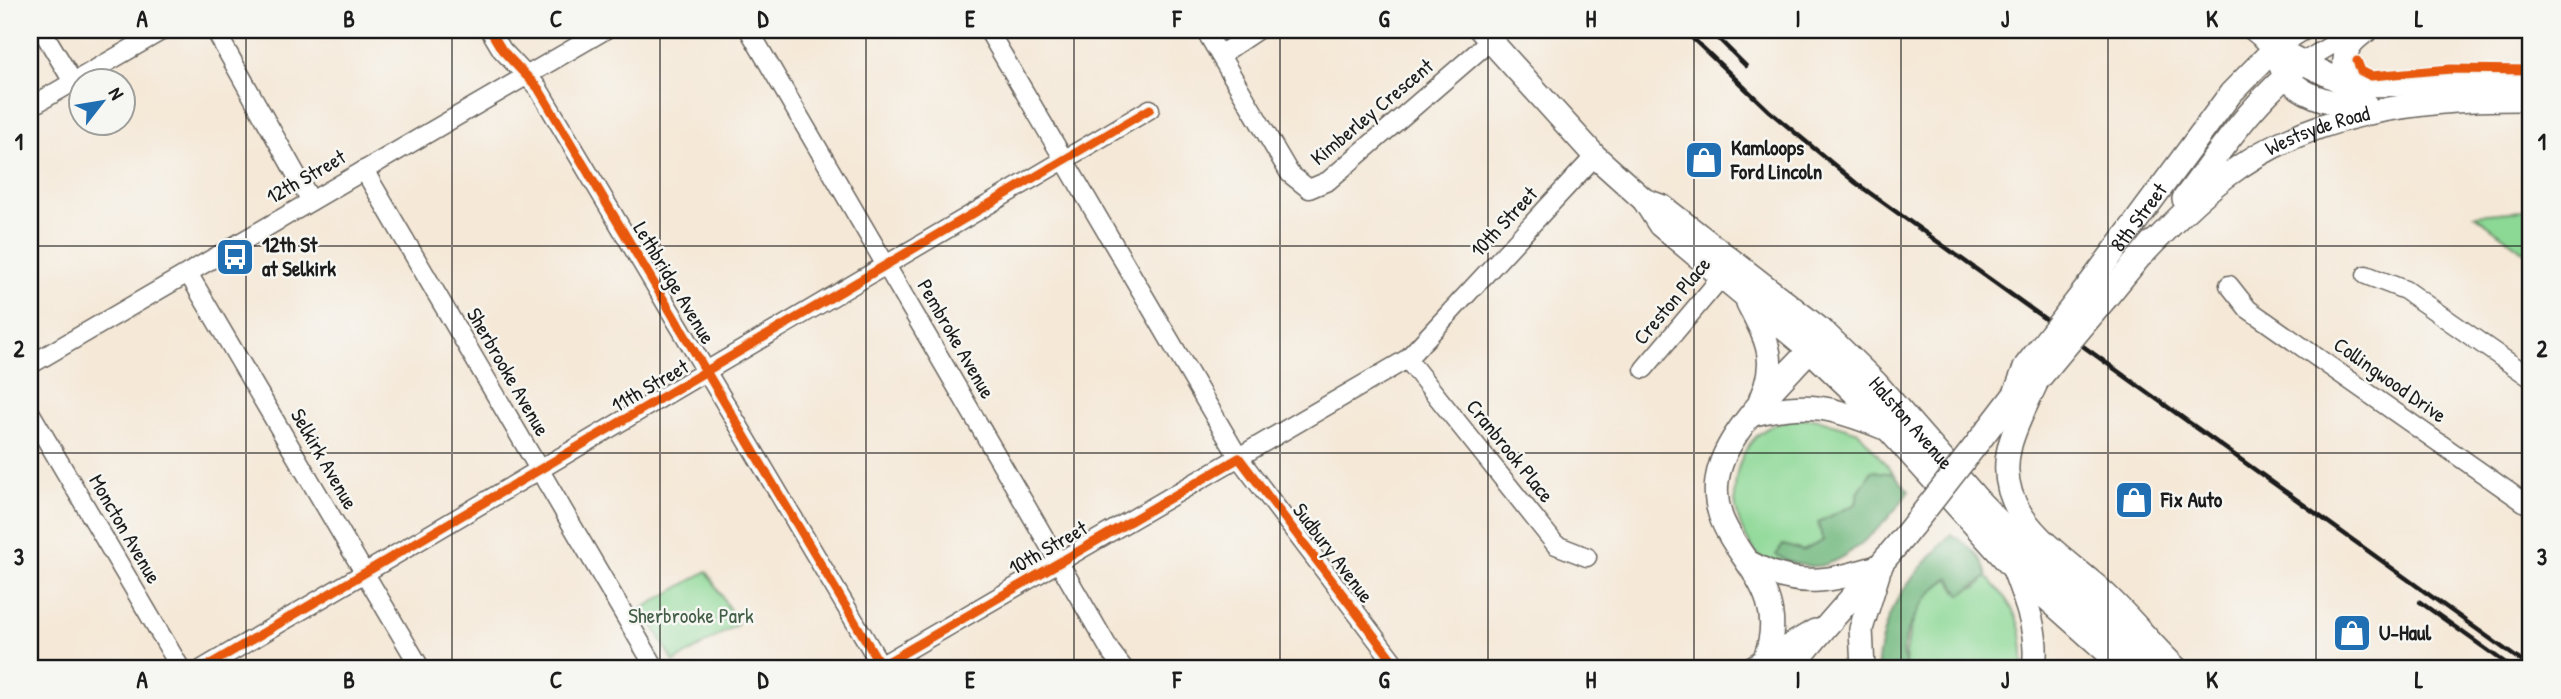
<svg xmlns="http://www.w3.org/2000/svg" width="2561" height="699" font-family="'Patrick Hand',sans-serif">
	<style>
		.green { fill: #8cd895; stroke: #547a58; stroke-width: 2 }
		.forest { fill: #71b87e; stroke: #466a4d; stroke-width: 2 }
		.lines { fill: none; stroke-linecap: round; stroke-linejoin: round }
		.minor-casing { stroke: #68635d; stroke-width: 21 }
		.major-casing { stroke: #68635d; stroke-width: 26 }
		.minor { stroke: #fff; stroke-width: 18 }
		.major { stroke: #fff; stroke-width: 23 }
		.rail { stroke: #1c1c1c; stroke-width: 4.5 }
		.major-bridge-casing { stroke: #68635d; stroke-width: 26; stroke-linecap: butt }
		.major-bridge { stroke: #fff; stroke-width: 23 }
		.cycleway-casing { stroke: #f6f6f2; stroke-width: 13 }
		.cycleway { stroke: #e8590c; stroke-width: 9 }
		.grid { fill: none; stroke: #1c1c1c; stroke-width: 2; stroke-opacity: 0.55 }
		.labels { text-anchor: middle; stroke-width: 5; stroke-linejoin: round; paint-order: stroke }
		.street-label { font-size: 21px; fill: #1c1c1c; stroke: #f6f6f2 }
		.poi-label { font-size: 21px; font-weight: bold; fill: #1c1c1c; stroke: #f6f6f2; text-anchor: start }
		.park-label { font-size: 21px; fill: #435e46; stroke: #f6f6f2 }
		.neatline { fill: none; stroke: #1c1c1c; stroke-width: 2.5 }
		.grid-label { font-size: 23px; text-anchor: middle; font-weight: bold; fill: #1c1c1c }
	</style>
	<rect width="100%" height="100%" fill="#f6f6f2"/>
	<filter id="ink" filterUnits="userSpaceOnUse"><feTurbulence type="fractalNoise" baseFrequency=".0143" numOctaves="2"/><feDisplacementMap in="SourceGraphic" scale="14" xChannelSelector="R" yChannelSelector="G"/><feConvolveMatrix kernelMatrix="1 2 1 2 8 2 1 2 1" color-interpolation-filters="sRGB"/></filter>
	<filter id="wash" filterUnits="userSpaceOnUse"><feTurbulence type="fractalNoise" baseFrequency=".00686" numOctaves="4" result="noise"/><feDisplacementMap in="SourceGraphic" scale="28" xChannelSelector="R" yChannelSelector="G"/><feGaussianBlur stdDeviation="1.57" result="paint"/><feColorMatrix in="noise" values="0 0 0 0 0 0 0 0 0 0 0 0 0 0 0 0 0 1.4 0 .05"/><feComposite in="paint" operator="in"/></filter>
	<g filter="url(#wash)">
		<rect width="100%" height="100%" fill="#f5e8d7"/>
		<g class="green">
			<polygon points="2531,210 2531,257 2475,215"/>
			<path d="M 1814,418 L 1859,432 L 1894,474 L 1872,471 L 1859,491 L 1856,504 L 1818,522 L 1823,541 L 1803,551 L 1783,545 L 1777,555 L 1800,564 C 1789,562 1772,563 1762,558 C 1755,554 1750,544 1746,537 C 1726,502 1732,446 1771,426 C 1784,419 1800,419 1814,418 Z"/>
			<polygon points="707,571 738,624 674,662 643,608"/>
			<path d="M 1987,577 C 2016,606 2025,628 2023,669 L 1908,669 L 1905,664 C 1908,630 1916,595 1950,578 L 1956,591 L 1977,587 Z"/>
		</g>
		<g class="forest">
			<path d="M 1872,471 L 1894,474 L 1909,491 C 1891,518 1843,571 1807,566 C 1797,565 1786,559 1776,555 L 1783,545 L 1803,551 L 1823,541 L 1818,522 L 1856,504 L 1859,491 Z"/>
			<path d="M 1951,534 C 1967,544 1985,557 1987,577 L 1961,595 L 1950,578 C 1926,589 1891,645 1908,669 L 1877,669 C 1884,601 1908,583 1951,534 Z"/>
		</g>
	</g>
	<g filter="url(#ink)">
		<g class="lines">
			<defs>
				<g id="minor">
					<polyline points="42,30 73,82"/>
					<polyline points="215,30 311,201"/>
					<polyline points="490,30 502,50 538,88 883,669"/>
					<polyline points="749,30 1111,652 1124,669"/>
					<polyline points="988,30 1239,458 1399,669"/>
					<polyline points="1205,30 1290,174 1309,189 1328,181 1490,41"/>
					<polyline points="2251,30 2274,49 2305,30"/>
					<polyline points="1220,55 1257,30"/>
					<polyline points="2303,62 2357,30"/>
					<polyline points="30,107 163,30"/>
					<polyline points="364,170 656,669"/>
					<polyline points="188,273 421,669"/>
					<polyline points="2366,275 2405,290 2531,378"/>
					<polyline points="2229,285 2248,309 2525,503 2531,505"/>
					<polyline points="1407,359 1556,545 1587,557"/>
					<polyline points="30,365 605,30"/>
					<polyline points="1644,369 1730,267"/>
					<polyline points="30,412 181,669"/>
					<polyline points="202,669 1150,109"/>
					<polyline points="875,669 1407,359 1595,156"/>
				</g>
				<g id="major">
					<polyline points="1481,30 1595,156 1644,200 1660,225 1810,350 1859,397 2014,569 2126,669"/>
					<path d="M 2367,30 C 2352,40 2343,49 2345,68 L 2358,79 L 2370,83"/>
					<polyline points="2290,56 2348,85 2531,83"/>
					<path d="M 2280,64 C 2292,96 2335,106 2366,105"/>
					<path d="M 2184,199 C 2221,150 2254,99 2303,62"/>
					<path id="s1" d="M 1644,200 L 1663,207 L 1825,333 L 1876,383 L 1979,501 L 2057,581 L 2160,669"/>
					<path id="s2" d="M 2143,254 C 2169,227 2195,200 2225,177 C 2313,110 2424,98 2531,99"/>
					<path id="s3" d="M 2089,285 L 2231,93 L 2274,49"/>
					<polyline points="2106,298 2151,243"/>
					<path d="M 1748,303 C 1766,339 1779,359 1761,398"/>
					<path d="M 2037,381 C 2028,401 2016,423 2010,445 C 1992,512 2051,547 2095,585 C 2125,610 2148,642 2177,669"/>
					<path d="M 1754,414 C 1807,401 1832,407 1882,427"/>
					<polyline points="1979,441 2015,394 2025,368"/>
					<path d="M 1750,563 C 1799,590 1830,581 1881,566"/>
					<path d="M 2015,572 C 2027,605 2039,633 2034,669"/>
					<path d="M 1765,658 C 1799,572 1693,545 1721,464 C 1736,420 1790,374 1820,338"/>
					<polyline points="1750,669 1815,631"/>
					<path d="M 1791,669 C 1830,619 1875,574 1914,524"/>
					<polyline points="1863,669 1861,629 1878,574"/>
				</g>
			</defs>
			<use href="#minor" class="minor-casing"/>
			<use href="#major" class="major-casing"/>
			<use href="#minor" class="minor"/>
			<use href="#major" class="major"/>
			<g class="rail">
				<polyline points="1684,30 1769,111 1856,183 2531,668"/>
				<polyline points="1710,30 1746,66"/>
				<polyline points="2420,602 2514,669"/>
			</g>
			<defs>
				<g id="major-bridge">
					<polyline points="2025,367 2089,285"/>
					<polyline points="2037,381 2106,298"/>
					<polyline points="1914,524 1979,441"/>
				</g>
			</defs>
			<use href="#major-bridge" class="major-bridge-casing"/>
			<use href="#major-bridge" class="major-bridge"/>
			<defs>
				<g id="cycleway">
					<polyline points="490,30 502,50 538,88 881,666 1239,458 1399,669"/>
					<polyline points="2357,61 2361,71 2371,76 2451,69 2531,70"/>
					<polyline points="202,669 1150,109"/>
				</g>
			</defs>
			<use href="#cycleway" class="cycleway-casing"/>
			<use href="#cycleway" class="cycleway"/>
		</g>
	</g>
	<path class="grid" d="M 246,30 L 246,669M 452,30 L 452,669M 660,30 L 660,669M 866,30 L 866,669M 1074,30 L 1074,669M 1280,30 L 1280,669M 1488,30 L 1488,669M 1694,30 L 1694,669M 1901,30 L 1901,669M 2108,30 L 2108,669M 2316,30 L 2316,669M 30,246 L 2531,246M 30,453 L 2531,453"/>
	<defs>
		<symbol id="shop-square" viewBox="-11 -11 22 22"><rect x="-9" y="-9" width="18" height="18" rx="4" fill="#1f6fb2" stroke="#f6f6f2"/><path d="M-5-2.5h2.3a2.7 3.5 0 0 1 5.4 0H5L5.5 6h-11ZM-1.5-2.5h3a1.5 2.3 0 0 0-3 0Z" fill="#fff"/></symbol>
		<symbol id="bus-square" viewBox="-11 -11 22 22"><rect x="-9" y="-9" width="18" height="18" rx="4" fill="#1f6fb2" stroke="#f6f6f2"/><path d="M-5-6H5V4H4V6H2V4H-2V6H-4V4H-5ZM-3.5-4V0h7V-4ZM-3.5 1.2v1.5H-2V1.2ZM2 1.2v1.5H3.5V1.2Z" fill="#fff"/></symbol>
	</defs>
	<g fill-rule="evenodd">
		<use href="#shop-square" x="1682" y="138" width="44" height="44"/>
		<use href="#bus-square" x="213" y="235" width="44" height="44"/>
		<use href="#shop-square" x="2112" y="478" width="44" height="44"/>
		<use href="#shop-square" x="2330" y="611" width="44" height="44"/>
	</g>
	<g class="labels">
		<g class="street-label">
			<text transform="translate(1372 112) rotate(-40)" y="7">Kimberley Crescent</text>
			<text dy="7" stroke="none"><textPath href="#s2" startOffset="217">Westsyde Road</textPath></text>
			<text transform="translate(306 177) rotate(-30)" y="7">12th Street</text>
			<text dy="7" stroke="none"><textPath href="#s3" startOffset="84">8th Street</textPath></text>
			<text transform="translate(1504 222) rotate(-47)" y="7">10th Street</text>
			<text transform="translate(674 283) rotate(59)" y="7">Lethbridge Avenue</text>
			<text transform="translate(1672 301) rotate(-50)" y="7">Creston Place</text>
			<text transform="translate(956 339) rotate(60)" y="7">Pembroke Avenue</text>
			<text transform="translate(508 372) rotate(60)" y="7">Sherbrooke Avenue</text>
			<text transform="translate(2390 380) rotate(35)" y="7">Collingwood Drive</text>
			<text transform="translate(650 386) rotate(-30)" y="7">11th Street</text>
			<text dy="7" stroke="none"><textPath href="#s1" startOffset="350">Halston Avenue</textPath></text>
			<text transform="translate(1510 451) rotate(51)" y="7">Cranbrook Place</text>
			<text transform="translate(324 459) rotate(60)" y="7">Selkirk Avenue</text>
			<text transform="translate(125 529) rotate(60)" y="7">Moncton Avenue</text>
			<text transform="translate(1048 548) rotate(-30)" y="7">10th Street</text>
			<text transform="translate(1333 553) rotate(53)" y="7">Sudbury Avenue</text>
		</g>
		<g class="poi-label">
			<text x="1731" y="155">Kamloops<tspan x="1731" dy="24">Ford Lincoln</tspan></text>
			<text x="262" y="252">12th St<tspan x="262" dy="24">at Selkirk</tspan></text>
			<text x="2161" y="507">Fix Auto</text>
			<text x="2379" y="640">U-Haul</text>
		</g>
		<g class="park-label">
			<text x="691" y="623">Sherbrooke Park</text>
		</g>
	</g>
	<rect width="2561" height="699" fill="none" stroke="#f6f6f2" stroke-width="77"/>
	<g transform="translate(102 102) rotate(59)"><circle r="33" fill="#f6f6f2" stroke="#9f9f9c" stroke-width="2"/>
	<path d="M0-5L12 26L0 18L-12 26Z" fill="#1f6fb2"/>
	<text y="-10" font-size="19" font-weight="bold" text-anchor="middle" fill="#1c1c1c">N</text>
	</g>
	<rect x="38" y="38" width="2484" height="622" class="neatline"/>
	<g class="grid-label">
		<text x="142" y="27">A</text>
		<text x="349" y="27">B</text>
		<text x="556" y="27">C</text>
		<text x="763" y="27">D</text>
		<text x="970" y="27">E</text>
		<text x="1177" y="27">F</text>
		<text x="1384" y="27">G</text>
		<text x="1591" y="27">H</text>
		<text x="1798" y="27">I</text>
		<text x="2005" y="27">J</text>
		<text x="2212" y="27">K</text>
		<text x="2419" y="27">L</text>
		<text x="19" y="150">1</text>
		<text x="2542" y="150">1</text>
		<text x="19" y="357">2</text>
		<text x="2542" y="357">2</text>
		<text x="19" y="565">3</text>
		<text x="2542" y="565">3</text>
		<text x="142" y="688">A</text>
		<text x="349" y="688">B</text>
		<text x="556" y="688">C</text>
		<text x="763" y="688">D</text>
		<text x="970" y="688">E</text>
		<text x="1177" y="688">F</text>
		<text x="1384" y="688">G</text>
		<text x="1591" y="688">H</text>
		<text x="1798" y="688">I</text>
		<text x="2005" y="688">J</text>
		<text x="2212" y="688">K</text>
		<text x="2419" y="688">L</text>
	</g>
</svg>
